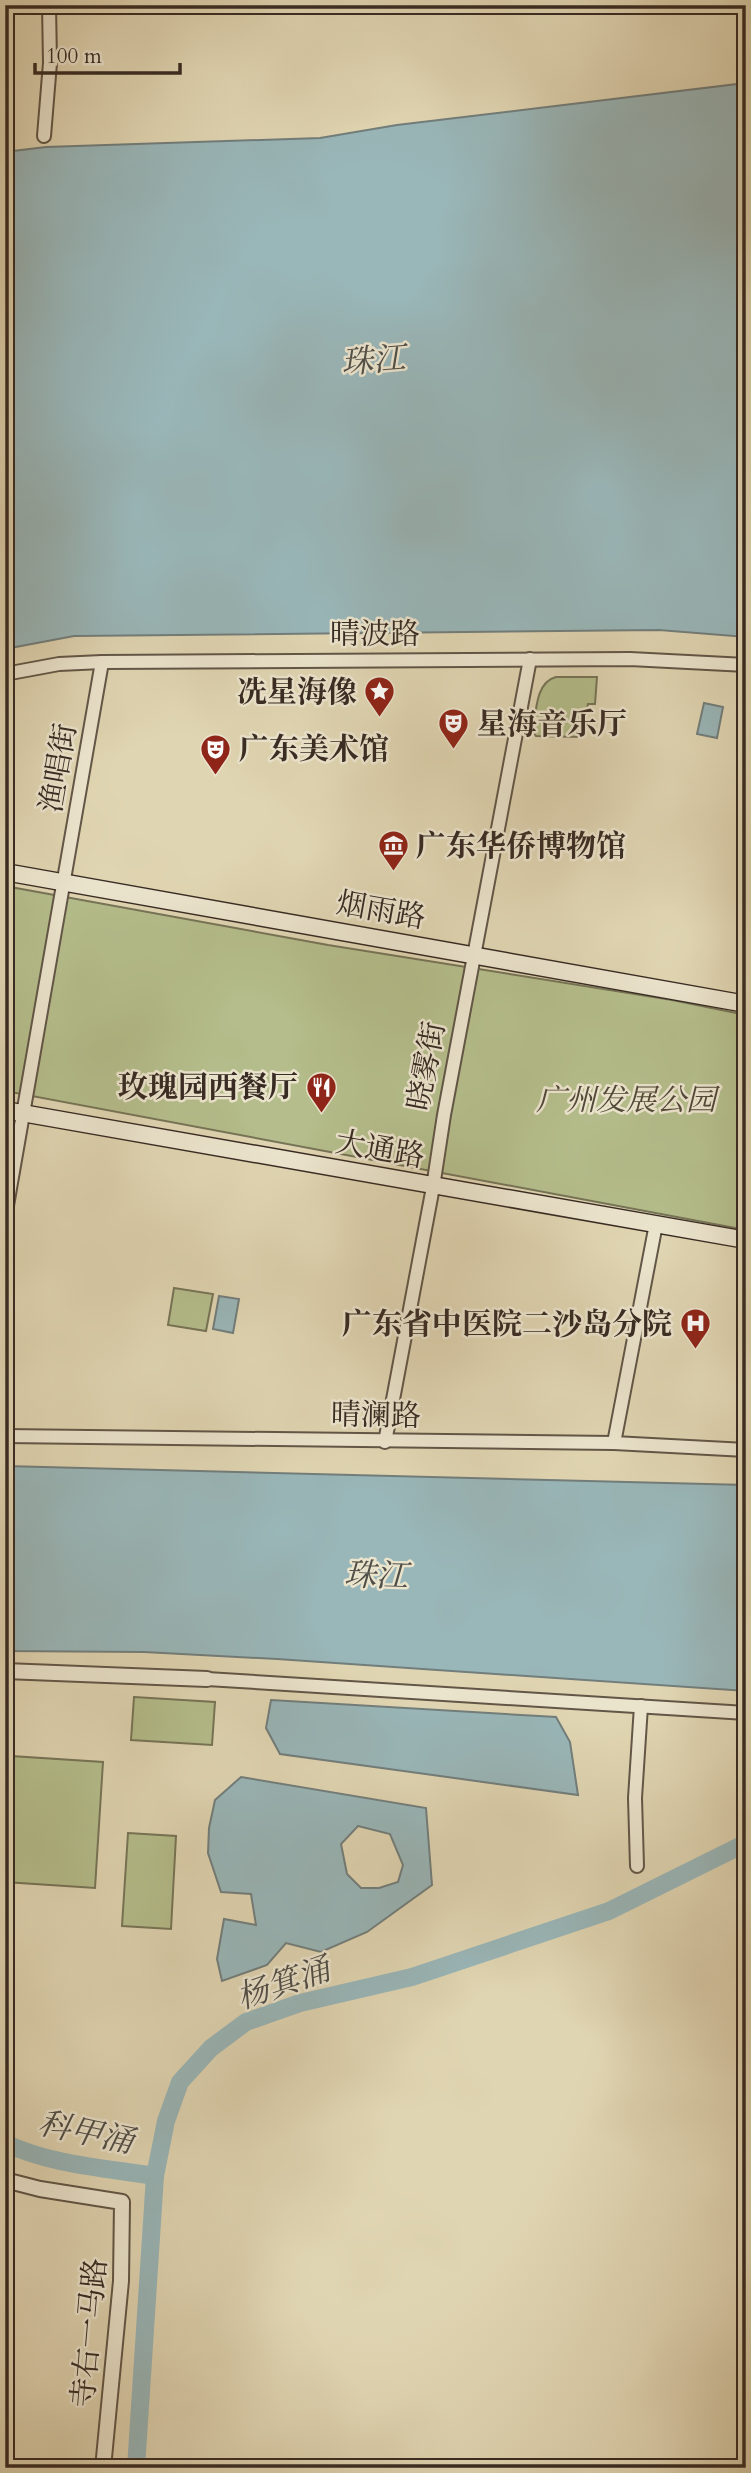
<svg xmlns="http://www.w3.org/2000/svg" width="751" height="2473" font-family="Cardo,'Noto Serif SC',serif">
	<style>
		.green { fill: #b4bd8b; stroke: #767457; stroke-width: 2 }
		.water { fill: #99b6b8; stroke: #727e7c; stroke-width: 2; fill-rule: evenodd }
		.lines { fill: none; stroke-linecap: round; stroke-linejoin: round }
		.river { stroke: #99b6b8; stroke-width: 18 }
		.minor-casing { stroke: #625647; stroke-width: 16 }
		.tertiary-casing { stroke: #625647; stroke-width: 18 }
		.secondary-casing { stroke: #382b23; stroke-width: 19 }
		.minor { stroke: #ebe4cd; stroke-width: 12 }
		.tertiary { stroke: #ebe4cd; stroke-width: 14 }
		.secondary { stroke: #ebe4cd; stroke-width: 16 }
		.labels { text-anchor: middle; stroke-width: 5; stroke-linejoin: round; paint-order: stroke }
		.street-label { font-size: 30px; fill: #382b23; stroke: #ebe4cd }
		.poi-label { font-size: 30px; font-weight: bold; fill: #382b23; stroke: #ebe4cd; text-anchor: end }
		.park-label { font-size: 30px; font-style: italic; fill: #514838; stroke: #ebe4cd }
		.water-label { font-size: 32px; font-style: italic; fill: #504e48; stroke: #ebe4cd }
	</style>
	<rect width="100%" height="100%" fill="#e0d5b2"/>
	<filter id="stains"><feTurbulence type="fractalNoise" baseFrequency=".00286" numOctaves="4"/><feColorMatrix values="0 0 0 0 .2 0 0 0 0 .09 0 0 0 0 .02 0 0 0 .5 -.17"/></filter>
	<radialGradient id="worn" r=".72"><stop offset=".6" stop-color="#630" stop-opacity="0"/><stop offset="1" stop-color="#630" stop-opacity=".3"/></radialGradient>
	<g class="green">
		<path d="M 556,677 L 597,677 L 595,704 L 588,704 L 582,737 L 536,736 L 533,732 C 536,714 535,682 556,677 Z"/>
		<polygon points="5,886 328,945 672,1000 746,1015 746,1230 5,1091"/>
		<polygon points="174,1288 213,1294 206,1331 168,1325"/>
		<polygon points="134,1697 215,1702 212,1745 131,1740"/>
		<polygon points="11,1756 103,1762 95,1888 5,1882"/>
		<polygon points="128,1833 176,1836 171,1929 122,1926"/>
	</g>
	<g class="water">
		<polygon points="746,83 746,637 659,630 74,636 5,649 5,152 46,147 320,138 397,125"/>
		<polygon points="704,703 723,707 717,738 697,734"/>
		<polygon points="219,1296 239,1299 233,1333 213,1329"/>
		<polygon points="5,1466 746,1485 746,1691 277,1659 144,1652 5,1651"/>
		<polygon points="271,1700 556,1717 570,1742 578,1795 280,1754 266,1728"/>
		<path d="M 241,1777 L 426,1808 L 432,1885 L 367,1932 L 321,1952 L 286,1943 L 267,1965 L 222,1981 L 217,1959 L 224,1919 L 256,1925 L 251,1894 L 221,1892 L 208,1853 L 209,1828 L 215,1800 ZM 358,1826 L 390,1834 L 403,1865 L 398,1882 L 379,1888 L 361,1888 L 347,1874 L 341,1844 Z"/>
	</g>
	<g class="lines">
		<g class="river">
			<path d="M 5,2143 C 51,2165 105,2168 155,2176"/>
			<polyline points="136,2468 155,2176 166,2121 180,2082 211,2048 246,2022 300,2003 412,1977 609,1911 746,1843"/>
		</g>
		<defs>
			<g id="minor">
				<polyline points="44,136 50,63 49,5"/>
				<polyline points="5,674 59,664 102,662 630,659 746,665"/>
				<polyline points="5,1217 102,662"/>
				<polyline points="5,1436 614,1443 746,1450"/>
				<polyline points="385,1442 433,1187 444,1115 530,659"/>
				<polyline points="614,1443 656,1224"/>
				<polyline points="207,1679 746,1713"/>
				<polyline points="637,1866 635,1798 641,1706"/>
			</g>
			<g id="tertiary">
				<polyline points="5,1671 207,1679"/>
				<polyline points="5,2180 40,2189 122,2202 121,2281 103,2468"/>
			</g>
			<g id="secondary">
				<polyline points="5,872 746,1004"/>
				<polyline points="5,1110 746,1240"/>
			</g>
		</defs>
		<use href="#minor" class="minor-casing"/>
		<use href="#tertiary" class="tertiary-casing"/>
		<use href="#secondary" class="secondary-casing"/>
		<use href="#minor" class="minor"/>
		<use href="#tertiary" class="tertiary"/>
		<use href="#secondary" class="secondary"/>
	</g>
	<defs>
		<symbol id="sight-pin" viewBox="-11 -11 22 30"><path d="M0 17L-7.5 6A9.5 9.5 0 1 1 7.5 6Z" fill="#8f2418" stroke="#ebe4cd"/><path d="M0-6L1.8-2.2L6-1.7L2.9 1.2L3.7 5.4L0 3.3L-3.7 5.4L-2.9 1.2L-6-1.7L-1.8-2.2Z" fill="#fff"/></symbol>
		<symbol id="theatre-pin" viewBox="-11 -11 22 30"><path d="M0 17L-7.5 6A9.5 9.5 0 1 1 7.5 6Z" fill="#8f2418" stroke="#ebe4cd"/><path d="M-5-5.5Q0-4 5-5.5V0Q5 5 0 6Q-5 5-5 0ZM-3.3-2.5H-1v1.5H-3.3ZM1-2.5H3.3v1.5H1ZM-2.8 1Q0 5.5 2.8 1Z" fill="#fff"/></symbol>
		<symbol id="museum-pin" viewBox="-11 -11 22 30"><path d="M0 17L-7.5 6A9.5 9.5 0 1 1 7.5 6Z" fill="#8f2418" stroke="#ebe4cd"/><path d="M0-6L6-3V-2H-6V-3ZM-5-1h2V3h-2ZM-1-1h2V3h-2ZM3-1h2V3H3ZM-6 4H6V6H-6Z" fill="#fff"/></symbol>
		<symbol id="restaurant-pin" viewBox="-11 -11 22 30"><path d="M0 17L-7.5 6A9.5 9.5 0 1 1 7.5 6Z" fill="#8f2418" stroke="#ebe4cd"/><path d="M-5-6h1v4h1v-4h1v4h1v-4h1v5L-1.5 .5V6h-2V.5L-5-1ZM5-6V6H3V1.5H1.5Q1.5-4 5-6Z" fill="#fff"/></symbol>
		<symbol id="hospital-pin" viewBox="-11 -11 22 30"><path d="M0 17L-7.5 6A9.5 9.5 0 1 1 7.5 6Z" fill="#8f2418" stroke="#ebe4cd"/><path d="M-5-5h3v3.5h4V-5h3V5h-3V1.5h-4V5h-3Z" fill="#fff"/></symbol>
	</defs>
	<g fill-rule="evenodd">
		<use href="#sight-pin" x="362" y="674" width="35" height="47"/>
		<use href="#theatre-pin" x="436" y="706" width="35" height="47"/>
		<use href="#theatre-pin" x="198" y="732" width="35" height="47"/>
		<use href="#museum-pin" x="376" y="828" width="35" height="47"/>
		<use href="#restaurant-pin" x="304" y="1070" width="35" height="47"/>
		<use href="#hospital-pin" x="678" y="1306" width="35" height="47"/>
	</g>
	<g class="labels">
		<g class="street-label">
			<text x="375" y="644">晴波路</text>
			<text transform="translate(58 768) rotate(-80)" y="10">渔唱街</text>
			<text transform="translate(381 910) rotate(10)" y="10">烟雨路</text>
			<text transform="translate(426 1066) rotate(-79)" y="10">晓雾街</text>
			<text transform="translate(380 1149) rotate(10)" y="10">大通路</text>
			<text transform="translate(376 1415) rotate(1)" y="10">晴澜路</text>
			<text transform="translate(89 2333) rotate(-85)" y="10">寺右一马路</text>
		</g>
		<g class="poi-label">
			<text x="357" y="702">冼星海像</text>
			<text x="477" y="734" text-anchor="start">星海音乐厅</text>
			<text x="239" y="759" text-anchor="start">广东美术馆</text>
			<text x="416" y="856" text-anchor="start">广东华侨博物馆</text>
			<text x="298" y="1097">玫瑰园西餐厅</text>
			<text x="672" y="1334">广东省中医院二沙岛分院</text>
		</g>
		<g class="park-label">
			<text x="626" y="1110">广州发展公园</text>
		</g>
		<g class="water-label">
			<text transform="translate(373 360) rotate(-5)" y="11">珠江</text>
			<text transform="translate(376 1575) rotate(2)" y="11">珠江</text>
			<text transform="translate(283 1983) rotate(-19)" y="11">杨箕涌</text>
			<text transform="translate(86 2132) rotate(12)" y="11">科甲涌</text>
		</g>
	</g>
	<rect width="751" height="2473" fill="none" stroke="#e0d5b2" stroke-width="28"/>
	<rect x="7" y="7" width="737" height="2459" fill="none" stroke="#382b23" stroke-width="3.5"/>
	<rect x="14" y="14" width="723" height="2445" fill="none" stroke="#382b23" stroke-width="2"/>
	<path d="M35 63v10h145v-10" fill="none" stroke="#382b23" stroke-width="3.5"/>
	<text x="46" y="63" font-size="21" fill="#382b23" stroke="#ebe4cd" stroke-width="5" paint-order="stroke">100 m</text>
	<rect width="100%" height="100%" filter="url(#stains)"/>
	<rect width="100%" height="100%" fill="url(#worn)"/>
</svg>
